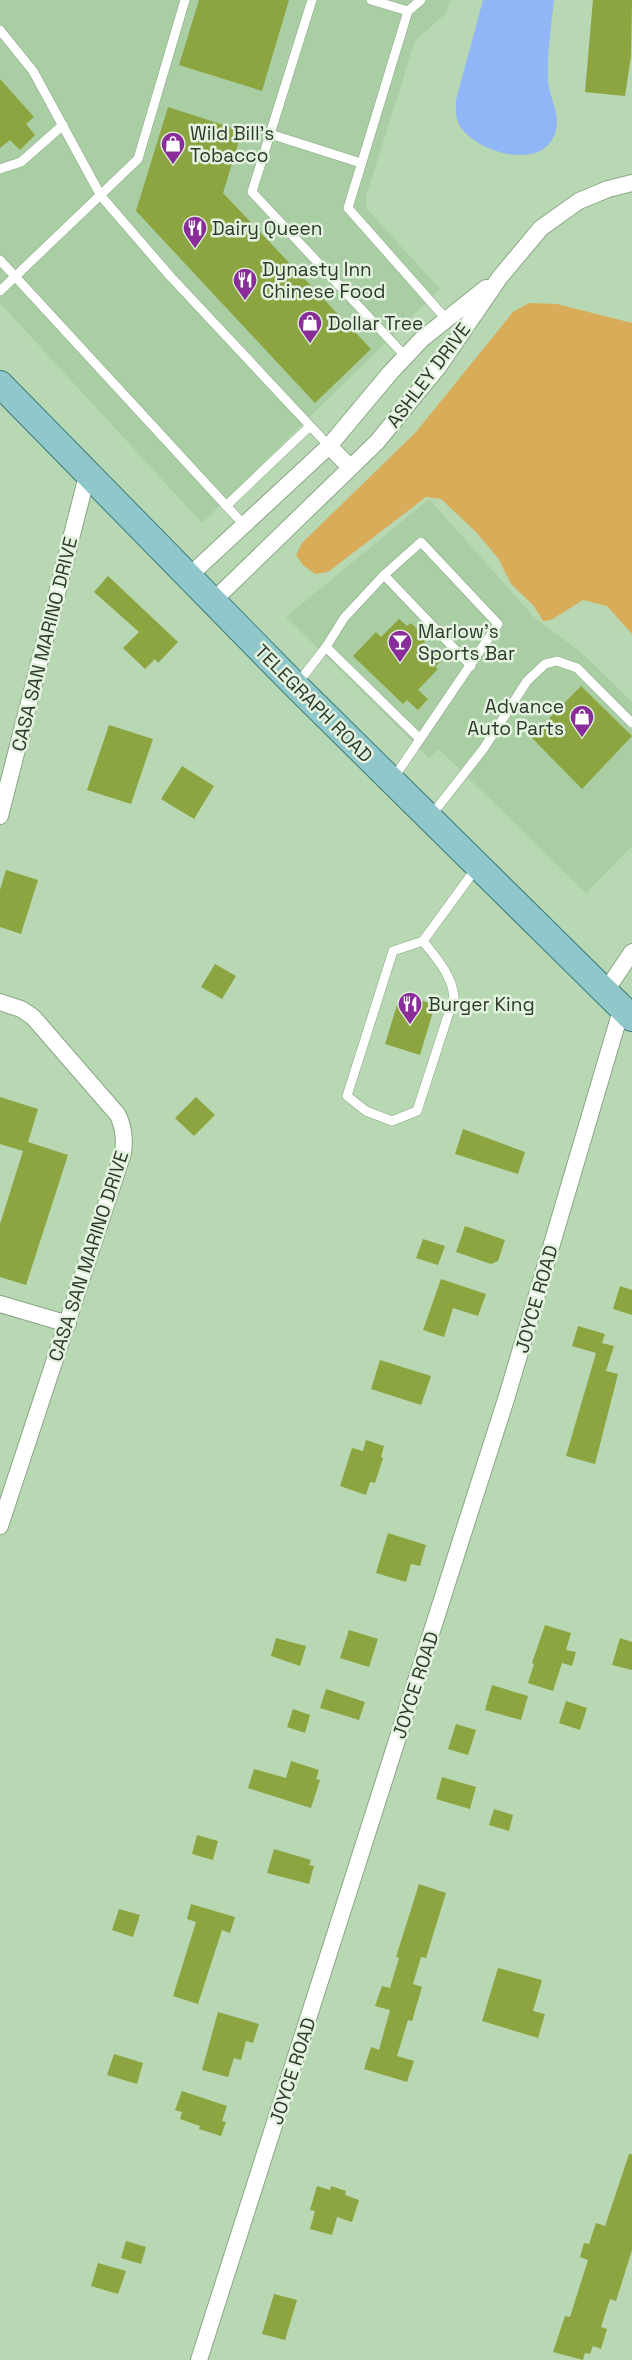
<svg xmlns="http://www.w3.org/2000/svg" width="632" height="2360" font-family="'Space Grotesk',sans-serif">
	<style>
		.built { fill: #a9cea4 }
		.green { fill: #d9ac59 }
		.water { fill: #90b6f7 }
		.building { fill: #8ca541 }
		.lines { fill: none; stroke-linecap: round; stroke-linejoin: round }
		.lane-casing { stroke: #89a784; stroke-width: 10 }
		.street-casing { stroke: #89a784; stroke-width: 18 }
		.primary-casing { stroke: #3c7d7c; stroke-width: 28 }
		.lane { stroke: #fff; stroke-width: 9 }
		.street { stroke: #fff; stroke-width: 16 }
		.primary { stroke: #8fc7cb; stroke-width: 26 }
		.labels { text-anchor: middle; stroke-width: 5; stroke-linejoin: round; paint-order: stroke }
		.poi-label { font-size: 19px; fill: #2c392b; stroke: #e3f3e0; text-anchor: start }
		.street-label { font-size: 19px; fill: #2c392b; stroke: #e3f3e0 }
	</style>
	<rect width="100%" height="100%" fill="#b8d7b3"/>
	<g class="built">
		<polygon points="0,0 450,0 446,13 415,41 366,197 367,209 440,289 202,523 0,303"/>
		<polygon points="429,499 534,617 582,653 632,702 632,846 586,893 439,749 429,758 286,617"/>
	</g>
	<polygon class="green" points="529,303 557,304 632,323 632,634 607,606 583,600 551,620 543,621 534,606 511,584 498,558 476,532 441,499 426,497 328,572 315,574 303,565 296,555 302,543 416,432 513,312"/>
	<path class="water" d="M 483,0 L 554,0 C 551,26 547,54 548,80 C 549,100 563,115 554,136 C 539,171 476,152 460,126 C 455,118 456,109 456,100 Z"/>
	<g class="building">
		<polygon points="199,0 289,0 262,91 179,65"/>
		<polygon points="593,0 632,0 631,56 625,96 585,92"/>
		<polygon points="0,79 34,117 26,124 35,135 20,150 10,140 0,148"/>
		<polygon points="168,107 242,131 223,193 371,349 315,403 136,211"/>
		<polygon points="108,576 178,642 158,663 155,659 145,669 123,648 139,632 94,592"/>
		<polygon points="399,619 407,626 411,623 427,639 424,642 442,660 435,667 438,669 418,690 428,699 418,710 407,700 403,704 353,656 376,632 381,637"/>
		<polygon points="581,686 632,736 582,789 531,737"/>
		<polygon points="109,725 153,739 131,804 87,790"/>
		<polygon points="182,766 214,786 194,819 161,799"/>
		<polygon points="6,870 38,880 21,934 0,927 0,890"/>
		<polygon points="215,964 236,976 222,999 201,987"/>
		<polygon points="405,995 435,1005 420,1055 385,1044 397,1005 401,1006"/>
		<polygon points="0,1097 38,1109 28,1142 68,1155 26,1285 0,1277 0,1224 23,1151 0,1144"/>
		<polygon points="196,1097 215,1115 194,1136 175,1118"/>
		<polygon points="463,1129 525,1152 518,1174 455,1154"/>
		<polygon points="465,1226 505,1240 498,1261 491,1264 456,1252"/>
		<polygon points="423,1239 445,1246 438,1265 416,1258"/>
		<polygon points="441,1279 486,1294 478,1316 453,1308 444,1337 423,1330"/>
		<polygon points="620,1286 632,1290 632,1315 613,1309"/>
		<polygon points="578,1326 605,1334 602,1343 614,1346 606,1371 618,1374 595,1464 566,1456 596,1353 572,1346"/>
		<polygon points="380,1360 431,1376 421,1405 371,1389"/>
		<polygon points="366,1440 384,1446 381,1457 383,1458 375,1483 370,1482 366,1495 340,1486 352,1448 363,1451"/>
		<polygon points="388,1533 426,1545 420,1566 411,1564 406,1582 376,1573"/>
		<polygon points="545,1625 571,1633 566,1650 576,1652 572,1666 562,1663 553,1691 528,1683 534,1664 532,1663"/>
		<polygon points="349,1630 378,1639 369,1667 340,1658"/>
		<polygon points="276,1638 306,1646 300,1666 271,1656"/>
		<polygon points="620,1638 632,1642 632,1670 612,1665"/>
		<polygon points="492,1685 528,1696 521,1720 485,1710"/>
		<polygon points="326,1689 365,1702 359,1720 320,1708"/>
		<polygon points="566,1701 587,1708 580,1730 559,1723"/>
		<polygon points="293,1709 310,1715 305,1733 287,1727"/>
		<polygon points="456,1724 476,1730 468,1755 448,1749"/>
		<polygon points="291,1761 319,1770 316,1779 320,1780 311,1808 248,1788 254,1769 286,1778"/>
		<polygon points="442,1777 476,1787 470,1809 436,1799"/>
		<polygon points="494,1809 513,1815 509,1831 489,1825"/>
		<polygon points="197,1835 218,1841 213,1860 192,1854"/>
		<polygon points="274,1849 311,1860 309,1865 314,1866 309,1884 267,1873"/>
		<polygon points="419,1884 446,1893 426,1958 421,1957 413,1984 422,1987 412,2021 408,2020 397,2056 414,2061 407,2082 364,2069 371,2047 379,2050 390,2010 375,2006 382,1986 390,1988 399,1958 396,1957"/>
		<polygon points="191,1904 235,1917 230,1933 222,1930 198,2004 173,1996 196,1922 187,1919"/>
		<polygon points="119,1909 140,1915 133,1937 112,1930"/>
		<polygon points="498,1968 542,1980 533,2011 545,2014 538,2038 482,2021"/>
		<polygon points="218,2012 259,2024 253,2043 246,2041 241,2060 234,2058 228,2077 202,2070"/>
		<polygon points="114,2054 143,2063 137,2084 107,2075"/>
		<polygon points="182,2091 227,2106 222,2121 226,2122 221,2136 199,2129 200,2126 180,2119 182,2112 175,2110"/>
		<polygon points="629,2154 632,2154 632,2250 616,2301 610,2299 601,2327 607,2329 601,2349 593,2346 590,2354 585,2353 583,2360 553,2352 565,2316 570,2317 588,2260 580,2257 584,2243 589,2244 596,2223 605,2226"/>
		<polygon points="317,2186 330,2190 331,2186 346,2191 345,2195 359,2200 352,2222 337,2217 332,2235 310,2229 315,2211 310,2210"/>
		<polygon points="126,2241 146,2247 141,2264 121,2258"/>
		<polygon points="98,2263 126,2271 118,2294 91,2286"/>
		<polygon points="274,2294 297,2300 285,2340 262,2334"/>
	</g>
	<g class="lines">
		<defs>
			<g id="lane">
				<polyline points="371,0 408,11"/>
				<polyline points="421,0 408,11 348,208 447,320"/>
				<polyline points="0,30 33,71 101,196 170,276 329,446"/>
				<polyline points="270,134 312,0"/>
				<polyline points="361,163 270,134 252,192 406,357"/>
				<polyline points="0,169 21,162 63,125"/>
				<polyline points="0,260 244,525"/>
				<polyline points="0,291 138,159 185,0"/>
				<polyline points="226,506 310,426"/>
				<polyline points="384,575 471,666"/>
				<polyline points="326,647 419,738"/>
				<polyline points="297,684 326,647 344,618 384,575 421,542 498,624 393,779"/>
				<polyline points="430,817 484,748 527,681 545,664 557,661 577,668 632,723"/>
				<path d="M 423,941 C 436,958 452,975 454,997 L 417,1111 L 392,1121 L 366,1111 L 347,1096 L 393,951 L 423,941 L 477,867"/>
			</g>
			<g id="street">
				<polyline points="329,446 350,467"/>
				<polyline points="189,576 329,446 390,373 422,339 486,288"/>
				<polyline points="213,601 377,442 439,366 500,277 541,228 579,201 608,189 632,183"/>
				<polyline points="0,816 88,472"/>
				<polyline points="605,992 632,952"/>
				<path d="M 0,1002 L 21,1009 L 33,1017 L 118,1115 C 124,1128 125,1139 123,1153 L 0,1526"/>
				<polyline points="0,1304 68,1324"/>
				<polyline points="199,2360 507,1396 622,1007"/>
			</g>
			<polyline id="primary" points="0,384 296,686 632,1018"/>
		</defs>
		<use href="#lane" class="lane-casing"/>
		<use href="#street" class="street-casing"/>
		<use href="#primary" class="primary-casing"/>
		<use href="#lane" class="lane"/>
		<use href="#street" class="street"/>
		<use href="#primary" class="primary"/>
	</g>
	<defs>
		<symbol id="shop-pin" viewBox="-11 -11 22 30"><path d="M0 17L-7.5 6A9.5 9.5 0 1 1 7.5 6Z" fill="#892e99" stroke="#e3f3e0"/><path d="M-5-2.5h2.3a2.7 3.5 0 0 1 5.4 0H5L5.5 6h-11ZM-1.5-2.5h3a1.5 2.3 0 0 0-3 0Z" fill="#fff"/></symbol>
		<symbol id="restaurant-pin" viewBox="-11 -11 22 30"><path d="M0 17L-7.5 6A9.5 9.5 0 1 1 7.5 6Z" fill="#892e99" stroke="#e3f3e0"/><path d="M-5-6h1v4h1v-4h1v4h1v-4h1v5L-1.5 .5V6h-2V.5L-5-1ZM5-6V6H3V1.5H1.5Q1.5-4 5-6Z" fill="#fff"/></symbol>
		<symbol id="bar-pin" viewBox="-11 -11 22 30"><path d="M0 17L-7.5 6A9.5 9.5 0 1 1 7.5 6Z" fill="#892e99" stroke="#e3f3e0"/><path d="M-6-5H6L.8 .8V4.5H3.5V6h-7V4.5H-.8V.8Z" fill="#fff"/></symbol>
	</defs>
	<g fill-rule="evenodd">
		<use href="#shop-pin" x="159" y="130" width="28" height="38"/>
		<use href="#restaurant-pin" x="181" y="214" width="28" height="38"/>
		<use href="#restaurant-pin" x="231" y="266" width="28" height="38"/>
		<use href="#shop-pin" x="296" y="309" width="28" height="38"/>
		<use href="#bar-pin" x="386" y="628" width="28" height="38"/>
		<use href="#shop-pin" x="568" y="703" width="28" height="38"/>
		<use href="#restaurant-pin" x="396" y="990" width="28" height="38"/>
	</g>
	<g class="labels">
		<g class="poi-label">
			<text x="190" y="140">Wild Bill's<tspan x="190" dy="22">Tobacco</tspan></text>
			<text x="212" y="235">Dairy Queen</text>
			<text x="262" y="276">Dynasty Inn<tspan x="262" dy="22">Chinese Food</tspan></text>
			<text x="328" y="330">Dollar Tree</text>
			<text x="418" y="638">Marlow's<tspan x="418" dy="22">Sports Bar</tspan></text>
			<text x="564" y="713" text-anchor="end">Advance<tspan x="564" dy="22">Auto Parts</tspan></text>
			<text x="428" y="1011">Burger King</text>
		</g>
		<g class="street-label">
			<text transform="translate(428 375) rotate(-53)" y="7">ASHLEY DRIVE</text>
			<text transform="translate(44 644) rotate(-76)" y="7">CASA SAN MARINO DRIVE</text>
			<text transform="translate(314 703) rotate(45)" y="7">TELEGRAPH ROAD</text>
			<text transform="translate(88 1256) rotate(-72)" y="7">CASA SAN MARINO DRIVE</text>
			<text transform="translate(536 1299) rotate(-74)" y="7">JOYCE ROAD</text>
			<text transform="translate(415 1685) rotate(-72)" y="7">JOYCE ROAD</text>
			<text transform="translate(292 2071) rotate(-72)" y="7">JOYCE ROAD</text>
		</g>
	</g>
</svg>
